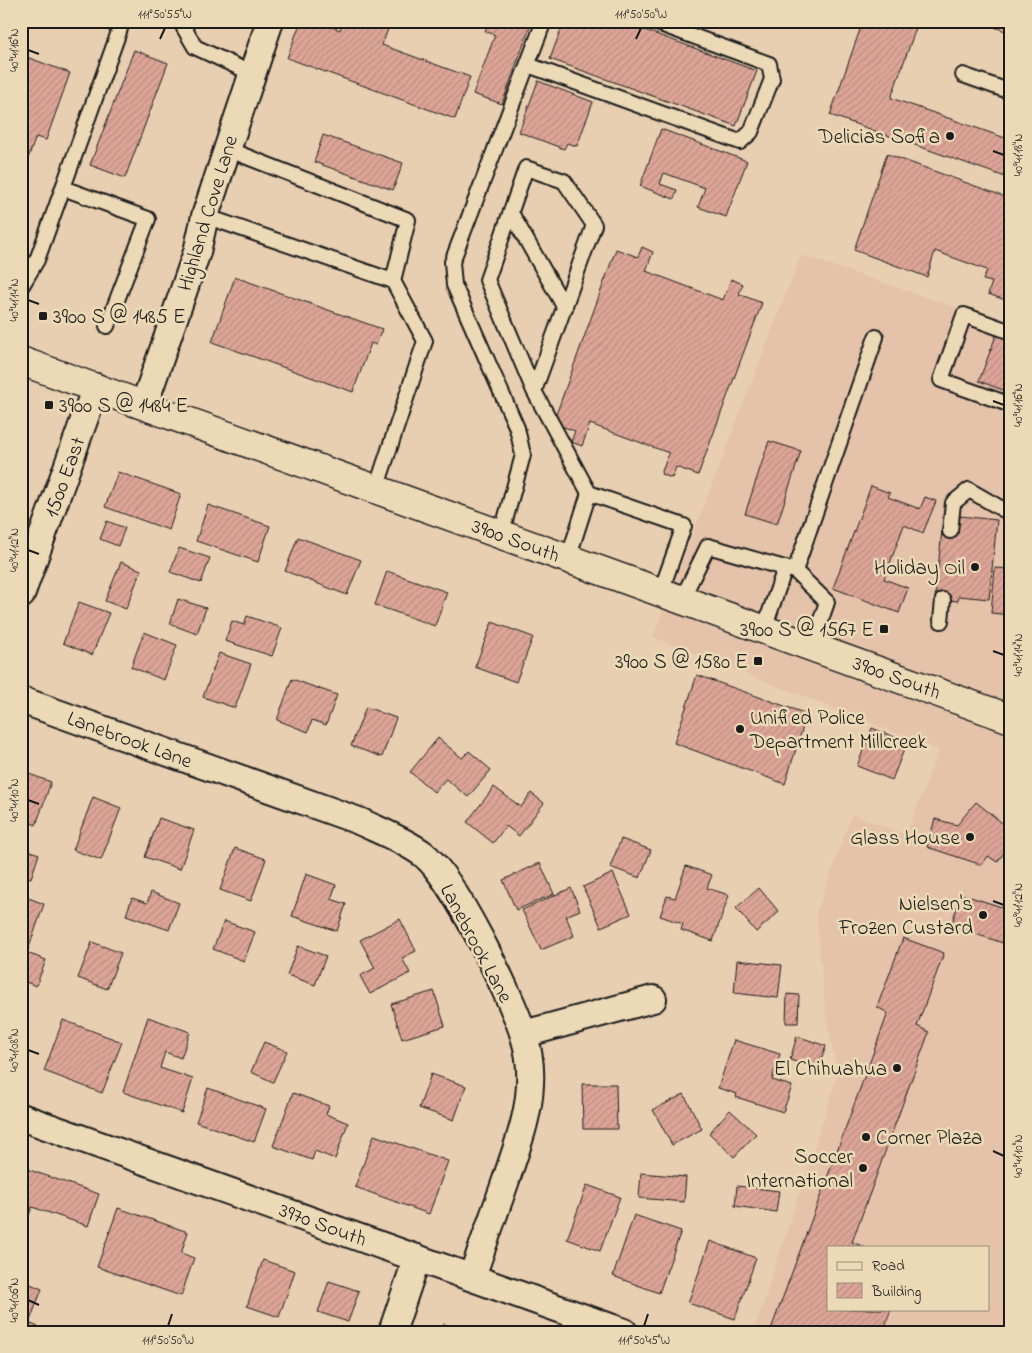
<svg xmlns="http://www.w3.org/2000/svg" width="1032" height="1353" font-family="'Indie Flower',sans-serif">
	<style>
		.built { fill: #e5c2aa; fill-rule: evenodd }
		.building { fill: url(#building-hatch); stroke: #1c1c1c }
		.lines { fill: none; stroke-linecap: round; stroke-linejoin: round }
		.lane-casing { stroke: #1c1c1c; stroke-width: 18 }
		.street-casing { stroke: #1c1c1c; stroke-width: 30 }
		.secondary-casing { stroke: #1c1c1c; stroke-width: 31 }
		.lane { stroke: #ecdab7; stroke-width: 14 }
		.street { stroke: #ecdab7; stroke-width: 26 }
		.secondary { stroke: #ecdab7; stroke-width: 28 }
		.ticks { fill: none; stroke: #1c1c1c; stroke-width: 2 }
		.poi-dot { fill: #1c1c1c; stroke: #ecdab7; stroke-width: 2 }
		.labels { text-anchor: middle; stroke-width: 5; stroke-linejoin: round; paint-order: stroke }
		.poi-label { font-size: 21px; fill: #1c1c1c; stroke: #ecdab7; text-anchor: end }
		.street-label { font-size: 21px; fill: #1c1c1c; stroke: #ecdab7 }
		.neatline { fill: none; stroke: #1c1c1c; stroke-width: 2 }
		.ticks-label { font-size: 12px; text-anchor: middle; fill: #1c1c1c }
	</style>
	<defs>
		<pattern id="building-hatch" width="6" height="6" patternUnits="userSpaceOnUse" patternTransform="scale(1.25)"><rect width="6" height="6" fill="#dda598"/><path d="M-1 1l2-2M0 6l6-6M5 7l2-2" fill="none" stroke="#bd8d82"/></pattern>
	</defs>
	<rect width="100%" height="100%" fill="#e9cfb1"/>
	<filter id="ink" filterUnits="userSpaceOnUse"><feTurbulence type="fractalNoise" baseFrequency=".02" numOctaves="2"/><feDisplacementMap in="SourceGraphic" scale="10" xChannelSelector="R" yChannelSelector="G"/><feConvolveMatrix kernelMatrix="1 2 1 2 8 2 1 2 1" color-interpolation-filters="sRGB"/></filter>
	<g filter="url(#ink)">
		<path class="built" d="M 801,255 L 1011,326 L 1011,1332 L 754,1332 L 838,1074 L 826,1016 L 816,914 L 852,814 L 906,835 L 939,750 L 653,637 ZM 828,1247 L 988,1247 L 988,1309 L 828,1309 Z"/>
		<g class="building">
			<polygon points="301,21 317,21 340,30 343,21 391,21 382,45 470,77 455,119 287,58"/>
			<polygon points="489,21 532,21 502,104 473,94 495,35 485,31"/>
			<polygon points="564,21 620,21 757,71 736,126 550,59"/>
			<polygon points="863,21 907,21 917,25 891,98 1011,140 1011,179 830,115"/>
			<polygon points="977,21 1011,21 1011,33"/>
			<polygon points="134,50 168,63 125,178 90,165"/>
			<polygon points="21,55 70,73 46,140 36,137 21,177"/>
			<polygon points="538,81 593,102 577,146 567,143 564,149 519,132"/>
			<polygon points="661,129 747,161 726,217 698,207 705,188 664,173 660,184 677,190 674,199 640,186"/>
			<polygon points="323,135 403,163 393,190 314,162"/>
			<polygon points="887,154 1011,199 1011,302 988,294 992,282 983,280 987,270 935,251 927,277 854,250"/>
			<polygon points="642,247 653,252 646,271 723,300 731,279 743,284 739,294 762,303 698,475 676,467 672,478 661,474 669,453 590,424 582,446 571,442 575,431 553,423 616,249 638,257"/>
			<polygon points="235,277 382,329 376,345 371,343 353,392 212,342"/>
			<polygon points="997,333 1011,338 1011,393 979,381"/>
			<polygon points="769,441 801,451 777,524 745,514"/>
			<polygon points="118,472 181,494 169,530 105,507"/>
			<polygon points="871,486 890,493 888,497 920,509 925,497 936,501 923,533 904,525 884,579 908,588 899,613 833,588"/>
			<polygon points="208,505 270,526 258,562 196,541"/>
			<polygon points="960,516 997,520 989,599 959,596 958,601 935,599 942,530 958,532"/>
			<polygon points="107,521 125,528 118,546 100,539"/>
			<polygon points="298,537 361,560 347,595 285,571"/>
			<polygon points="179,548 210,558 201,583 170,572"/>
			<polygon points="121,562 141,570 126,609 105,601"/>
			<polygon points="995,568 1011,569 1011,615 991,613"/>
			<polygon points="387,571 447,592 435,626 375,605"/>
			<polygon points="178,599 206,608 197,634 170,624"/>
			<polygon points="79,602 109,613 92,655 63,643"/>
			<polygon points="247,616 282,628 272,656 225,641 232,621 244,625"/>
			<polygon points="492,622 533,637 516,682 475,667"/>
			<polygon points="144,632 177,645 164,680 131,667"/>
			<polygon points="219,653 251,664 235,708 203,697"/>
			<polygon points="697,675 807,714 785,784 674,743"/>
			<polygon points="292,679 337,695 326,725 312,720 308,732 277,720"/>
			<polygon points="366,707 396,718 382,757 351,746"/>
			<polygon points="872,728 907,742 892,780 857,766"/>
			<polygon points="438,738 462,758 469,751 491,770 468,797 446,779 434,792 410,772"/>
			<polygon points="21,771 51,782 36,825 21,819"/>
			<polygon points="494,787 521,807 531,793 544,803 519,836 506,826 493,843 467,822"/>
			<polygon points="93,797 121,808 101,860 73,850"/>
			<polygon points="976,802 1011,830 1011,843 997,862 988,856 982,865 927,847 935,819 957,825"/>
			<polygon points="159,818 194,830 180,869 145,857"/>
			<polygon points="621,839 651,850 640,878 610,867"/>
			<polygon points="21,848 39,854 31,878 21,875"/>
			<polygon points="235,848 266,859 251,901 220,890"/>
			<polygon points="540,863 554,894 516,910 503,880"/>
			<polygon points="686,866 712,875 707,888 729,895 713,941 681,930 683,924 660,916 667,896 675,898"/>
			<polygon points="613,873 631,914 601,927 583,887"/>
			<polygon points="306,874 336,885 331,899 346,904 337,931 292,916"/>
			<polygon points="571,888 580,910 566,916 574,936 541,950 522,910"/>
			<polygon points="759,888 779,912 756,932 736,908"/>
			<polygon points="151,892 179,903 169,930 126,915 132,898 147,903"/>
			<polygon points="961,894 1011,910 1011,920 1003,943 951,926"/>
			<polygon points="21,895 44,904 27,953 46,960 36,986 21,980"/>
			<polygon points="400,919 416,951 402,958 410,973 370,994 360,976 375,968 360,940"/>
			<polygon points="224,921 255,932 244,961 213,949"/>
			<polygon points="903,938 944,953 917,1026 929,1032 852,1242 864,1247 828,1247 828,1309 891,1309 883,1332 770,1332 888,1013 877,1007"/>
			<polygon points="92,942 121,953 107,989 78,978"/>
			<polygon points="298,946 326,956 315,985 287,975"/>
			<polygon points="737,960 782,965 778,998 734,993"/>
			<polygon points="434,991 445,1026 402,1039 391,1004"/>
			<polygon points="787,994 799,995 798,1023 786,1023"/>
			<polygon points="148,1017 190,1032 181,1058 165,1052 160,1068 193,1079 182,1113 123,1092"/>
			<polygon points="63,1020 122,1042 102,1093 44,1071"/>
			<polygon points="797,1036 826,1046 818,1069 790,1060"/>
			<polygon points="734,1040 780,1054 772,1080 792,1086 783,1112 736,1097 737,1094 718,1088"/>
			<polygon points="264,1042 287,1051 273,1082 251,1072"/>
			<polygon points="431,1074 466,1086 454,1120 419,1108"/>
			<polygon points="582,1084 616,1084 617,1129 583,1129"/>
			<polygon points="208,1088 266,1109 254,1142 196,1122"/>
			<polygon points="293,1093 329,1106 326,1114 348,1123 335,1159 315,1151 312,1160 273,1146"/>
			<polygon points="684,1094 702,1129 672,1145 653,1110"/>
			<polygon points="730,1110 756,1134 734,1157 709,1133"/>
			<polygon points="374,1135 448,1161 429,1214 355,1187"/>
			<polygon points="21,1167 99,1194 88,1226 32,1207 29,1215 21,1212"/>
			<polygon points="641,1173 686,1177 684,1202 639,1198"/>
			<polygon points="587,1185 620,1197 600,1251 567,1239"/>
			<polygon points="737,1186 779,1191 776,1212 735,1206"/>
			<polygon points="118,1208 188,1232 181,1253 194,1258 181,1296 97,1267"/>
			<polygon points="634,1215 681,1231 659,1293 613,1276"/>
			<polygon points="710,1241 756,1258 735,1319 688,1303"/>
			<polygon points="263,1260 295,1271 279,1317 247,1306"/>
			<polygon points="21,1280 42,1289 29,1323 38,1327 37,1332 21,1332"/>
			<polygon points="329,1281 359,1291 348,1322 318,1312"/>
			<polygon points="444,1324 466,1332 441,1332"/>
		</g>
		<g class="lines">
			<defs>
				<g id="lane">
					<polyline points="180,21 195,47 251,73"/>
					<polyline points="528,65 740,142 751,132 772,79 769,64 652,21"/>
					<polyline points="963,75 1011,92"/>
					<polyline points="227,149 408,220 393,281"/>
					<polyline points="63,188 148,219 107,326"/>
					<polyline points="511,213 565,308"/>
					<polyline points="205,216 393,281 425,341 376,489"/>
					<polyline points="21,287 37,260 121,26 107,21"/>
					<polyline points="1011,332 964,315 941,380 1011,405"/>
					<polyline points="534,391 594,225 564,181 526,168 487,280 534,391 589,493"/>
					<polyline points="950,531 953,503 969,490 1011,514"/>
					<polyline points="501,535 523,455 517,428 454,285 452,262 544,21"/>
					<polyline points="568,559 589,493 684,526 661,591"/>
					<polyline points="682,599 708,546 795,571"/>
					<polyline points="941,621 943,600"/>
					<polyline points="764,629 785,568"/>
					<polyline points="812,646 827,602 795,571 876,337"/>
				</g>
				<g id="street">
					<polyline points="144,405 197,252 205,216 270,21"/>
					<polyline points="21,595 96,387"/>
					<path d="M 21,700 L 359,821 C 380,831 404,840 423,854 C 453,877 512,997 524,1036 C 529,1052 531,1068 530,1084 C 529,1117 516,1149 506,1180 C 495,1212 483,1244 472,1277"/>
					<polyline points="524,1034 653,999"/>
					<polyline points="21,1117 624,1332"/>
					<polyline points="392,1332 417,1258"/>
				</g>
				<polyline id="secondary" points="21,361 1011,719"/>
			</defs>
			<use href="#lane" class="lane-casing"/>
			<use href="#street" class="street-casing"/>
			<use href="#secondary" class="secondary-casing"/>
			<use href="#lane" class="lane"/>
			<use href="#street" class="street"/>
			<use href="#secondary" class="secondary"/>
		</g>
	</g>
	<path class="ticks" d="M 160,39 L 165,28M 636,39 L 641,28M 28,50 L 39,54M 993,151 L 1004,155M 28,300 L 39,304M 993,401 L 1004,405M 28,550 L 39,554M 993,651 L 1004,655M 28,800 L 39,804M 993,901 L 1004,905M 28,1050 L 39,1054M 993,1151 L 1004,1156M 28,1300 L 39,1305M 168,1326 L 172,1314M 644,1326 L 648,1314"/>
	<g class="poi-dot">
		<circle cx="950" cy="136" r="5"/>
		<rect x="38" y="311" width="10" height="10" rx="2.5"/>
		<rect x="44" y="400" width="10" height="10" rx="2.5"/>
		<circle cx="975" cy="567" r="5"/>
		<rect x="879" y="624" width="10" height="10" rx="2.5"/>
		<rect x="753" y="656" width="10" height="10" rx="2.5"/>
		<circle cx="740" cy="729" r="5"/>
		<circle cx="970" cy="837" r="5"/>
		<circle cx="983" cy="915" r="5"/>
		<circle cx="897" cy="1068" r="5"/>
		<circle cx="866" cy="1137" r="5"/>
		<circle cx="863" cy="1168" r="5"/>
	</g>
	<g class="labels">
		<g class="poi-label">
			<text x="940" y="143">Delicias Sofia</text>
			<text x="53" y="323" text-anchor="start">3900 S @ 1485 E</text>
			<text x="59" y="412" text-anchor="start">3900 S @ 1484 E</text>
			<text x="965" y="574">Holiday Oil</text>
			<text x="874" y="636">3900 S @ 1567 E</text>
			<text x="748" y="668">3900 S @ 1580 E</text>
			<text x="750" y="724" text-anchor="start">Unified Police<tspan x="750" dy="24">Department Millcreek</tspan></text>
			<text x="960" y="844">Glass House</text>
			<text x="973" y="910">Nielsen's<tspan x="973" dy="24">Frozen Custard</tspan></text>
			<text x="887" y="1075">El Chihuahua</text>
			<text x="876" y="1144" text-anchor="start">Corner Plaza</text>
			<text x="853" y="1163">Soccer<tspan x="853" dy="24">International</tspan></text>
		</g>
		<g class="street-label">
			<text transform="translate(207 213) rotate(-73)" y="7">Highland Cove Lane</text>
			<text transform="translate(64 477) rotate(-70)" y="7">1500 East</text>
			<text transform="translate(516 540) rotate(20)" y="7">3900 South</text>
			<text transform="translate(897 677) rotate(20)" y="7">3900 South</text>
			<text transform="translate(130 739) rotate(20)" y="7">Lanebrook Lane</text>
			<text transform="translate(477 943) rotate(62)" y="7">Lanebrook Lane</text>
			<text transform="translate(323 1224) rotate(20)" y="7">3970 South</text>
		</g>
	</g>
	<rect width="1032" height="1353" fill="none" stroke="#ecdab7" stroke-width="55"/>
	<rect x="827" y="1246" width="162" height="65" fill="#ecdab7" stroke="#998e79"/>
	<rect x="837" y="1262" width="25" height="8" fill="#ecdab7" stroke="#998e79"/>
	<text x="872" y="1270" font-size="15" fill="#1c1c1c">Road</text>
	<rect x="837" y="1283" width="25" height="15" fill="url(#building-hatch)" stroke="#998e79"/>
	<text x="872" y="1296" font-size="15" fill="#1c1c1c">Building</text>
	<rect x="28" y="28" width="976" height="1298" class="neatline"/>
	<g class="ticks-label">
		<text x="165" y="18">111°50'55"W</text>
		<text x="641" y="18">111°50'50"W</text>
		<text transform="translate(14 50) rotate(-90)" y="4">40°41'16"N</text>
		<text transform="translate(1018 155) rotate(-90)" y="4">40°41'18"N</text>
		<text transform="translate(14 300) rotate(-90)" y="4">40°41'14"N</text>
		<text transform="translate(1018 405) rotate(-90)" y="4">40°41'16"N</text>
		<text transform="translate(14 550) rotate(-90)" y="4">40°41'12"N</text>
		<text transform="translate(1018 655) rotate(-90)" y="4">40°41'14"N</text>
		<text transform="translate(14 800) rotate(-90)" y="4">40°41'10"N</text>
		<text transform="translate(1018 905) rotate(-90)" y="4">40°41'12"N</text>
		<text transform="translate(14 1050) rotate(-90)" y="4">40°41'08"N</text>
		<text transform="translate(1018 1156) rotate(-90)" y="4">40°41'10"N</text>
		<text transform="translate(14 1300) rotate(-90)" y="4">40°41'06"N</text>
		<text x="168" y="1344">111°50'50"W</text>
		<text x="644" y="1344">111°50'45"W</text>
	</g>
</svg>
